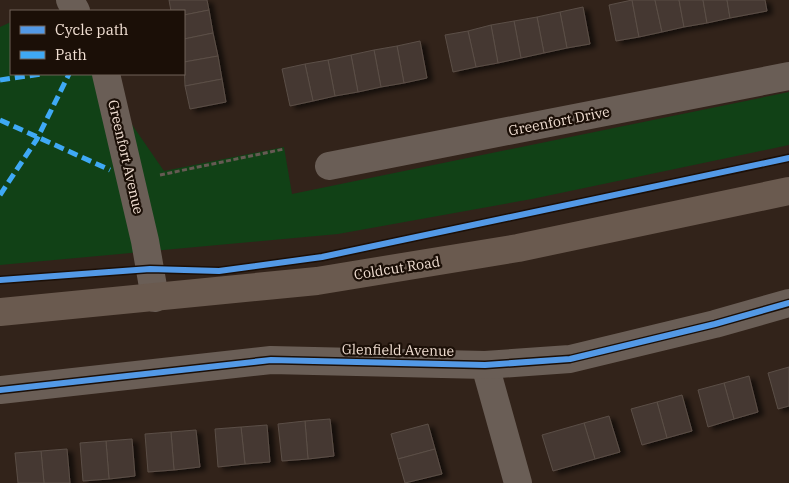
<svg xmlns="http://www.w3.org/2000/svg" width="789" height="483" font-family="'IBM Plex Serif',serif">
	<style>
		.green { fill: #114116 }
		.building { fill: #453931; stroke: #5b4e47; filter: url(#shadow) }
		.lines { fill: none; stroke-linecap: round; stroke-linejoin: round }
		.path { stroke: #665a53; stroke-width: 3; stroke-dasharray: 5 2.5; stroke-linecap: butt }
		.minor { stroke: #6a5e56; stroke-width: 28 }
		.major { stroke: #6a5a4f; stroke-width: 28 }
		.quiet { stroke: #3fa9f5; stroke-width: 5; stroke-dasharray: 10 5; stroke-linecap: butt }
		.cycleway-casing { stroke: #1b0f07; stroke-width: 9 }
		.cycleway { stroke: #5399e6; stroke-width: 6 }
		.labels { text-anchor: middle; stroke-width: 4.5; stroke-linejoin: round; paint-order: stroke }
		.street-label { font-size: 14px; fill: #f1dfd3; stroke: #1b0f07 }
	</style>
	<defs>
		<filter id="shadow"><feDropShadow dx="5.5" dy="3" stdDeviation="2.5" flood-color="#0009"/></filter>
	</defs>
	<rect width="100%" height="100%" fill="#32231a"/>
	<polygon class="green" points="11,22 11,74 97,74 164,171 284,147 292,194 789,92 789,145 532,199 338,234 0,265 0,27"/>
	<g class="building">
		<polygon points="169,0 207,0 209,10 184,15 184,11 171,11"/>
		<polygon points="632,0 639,37 616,41 609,5"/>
		<polygon points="632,0 655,0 662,32 639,37"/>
		<polygon points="655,0 679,0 684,27 662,32"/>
		<polygon points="679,0 703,0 707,23 684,27"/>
		<polygon points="703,0 727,0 730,18 707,23"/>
		<polygon points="727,0 765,0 767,11 730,18"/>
		<polygon points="583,7 590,44 567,48 560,12"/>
		<polygon points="209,10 213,33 184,39 184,15"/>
		<polygon points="560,12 567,48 544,53 537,17"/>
		<polygon points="537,17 544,53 521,58 514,21"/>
		<polygon points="514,21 521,58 498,63 491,25"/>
		<polygon points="491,25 498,63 476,67 468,31"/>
		<polygon points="468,31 476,67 453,72 445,35"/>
		<polygon points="213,33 218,56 184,62 184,39"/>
		<polygon points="420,41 427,78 404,83 397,46"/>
		<polygon points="397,46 404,83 381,87 374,50"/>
		<polygon points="374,50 381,87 358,92 351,55"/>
		<polygon points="351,55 358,92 335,96 328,60"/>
		<polygon points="218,56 222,79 185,86 184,62"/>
		<polygon points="328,60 335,96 313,101 305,64"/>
		<polygon points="305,64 313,101 290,106 282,69"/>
		<polygon points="222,79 226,102 190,109 185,86"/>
		<polygon points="789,367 789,406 778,409 768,373"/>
		<polygon points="749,376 758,412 734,419 724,383"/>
		<polygon points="724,383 734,419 708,427 698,390"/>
		<polygon points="682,395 692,431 667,438 657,402"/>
		<polygon points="657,402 667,438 642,445 631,409"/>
		<polygon points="609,416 620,452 595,459 584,423"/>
		<polygon points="330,419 334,456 308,459 305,421"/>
		<polygon points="305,421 308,459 282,461 278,424"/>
		<polygon points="584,423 595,459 553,471 542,435"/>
		<polygon points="428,424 435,449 398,459 391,434"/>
		<polygon points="267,425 270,462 245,464 241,427"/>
		<polygon points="241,427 245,464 218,467 215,429"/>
		<polygon points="196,430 200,467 174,470 171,432"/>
		<polygon points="171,432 174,470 148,472 145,434"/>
		<polygon points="132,439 135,476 109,479 106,441"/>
		<polygon points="106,441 109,479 83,481 80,443"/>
		<polygon points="67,449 70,483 44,483 41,451"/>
		<polygon points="435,449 442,474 405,483 398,459"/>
		<polygon points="41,451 44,483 18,483 15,453"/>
	</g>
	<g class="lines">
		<polyline class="path" points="160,175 284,149"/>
		<g class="minor">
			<polyline points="70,0 76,11"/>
			<polyline points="106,74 145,241 155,298"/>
			<polyline points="329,166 789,76"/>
			<polyline points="485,365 518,483"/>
			<polyline points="0,390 271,360 485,365 570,359 715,324 789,303"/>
		</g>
		<polyline class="major" points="0,312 317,281 518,248 789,191"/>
		<g class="quiet">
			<polyline points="0,80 41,74"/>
			<polyline points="0,120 110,170"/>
			<polyline points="0,195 37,139 69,74"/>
		</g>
		<defs>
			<g id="cycleway">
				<polyline points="0,280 150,269 219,271 322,257 789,158"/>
				<polyline points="0,390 271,360 485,365 570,359 715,324 789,303"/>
			</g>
		</defs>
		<use href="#cycleway" class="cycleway-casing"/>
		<use href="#cycleway" class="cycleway"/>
	</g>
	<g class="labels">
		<g class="street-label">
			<text transform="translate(559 121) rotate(-11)" y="5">Greenfort Drive</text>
			<text transform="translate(126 157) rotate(77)" y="5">Greenfort Avenue</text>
			<text transform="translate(397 268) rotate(-9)" y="5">Coldcut Road</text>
			<text transform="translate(398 350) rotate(1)" y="5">Glenfield Avenue</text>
		</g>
	</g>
	<rect x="10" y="10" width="175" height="65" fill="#1b0f07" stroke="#716259"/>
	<rect x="20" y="26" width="25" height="8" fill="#5399e6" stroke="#716259"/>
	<text x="55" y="35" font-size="15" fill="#f1dfd3">Cycle path</text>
	<rect x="20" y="51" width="25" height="8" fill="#3fa9f5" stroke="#716259"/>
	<text x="55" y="60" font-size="15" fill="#f1dfd3">Path</text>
</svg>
